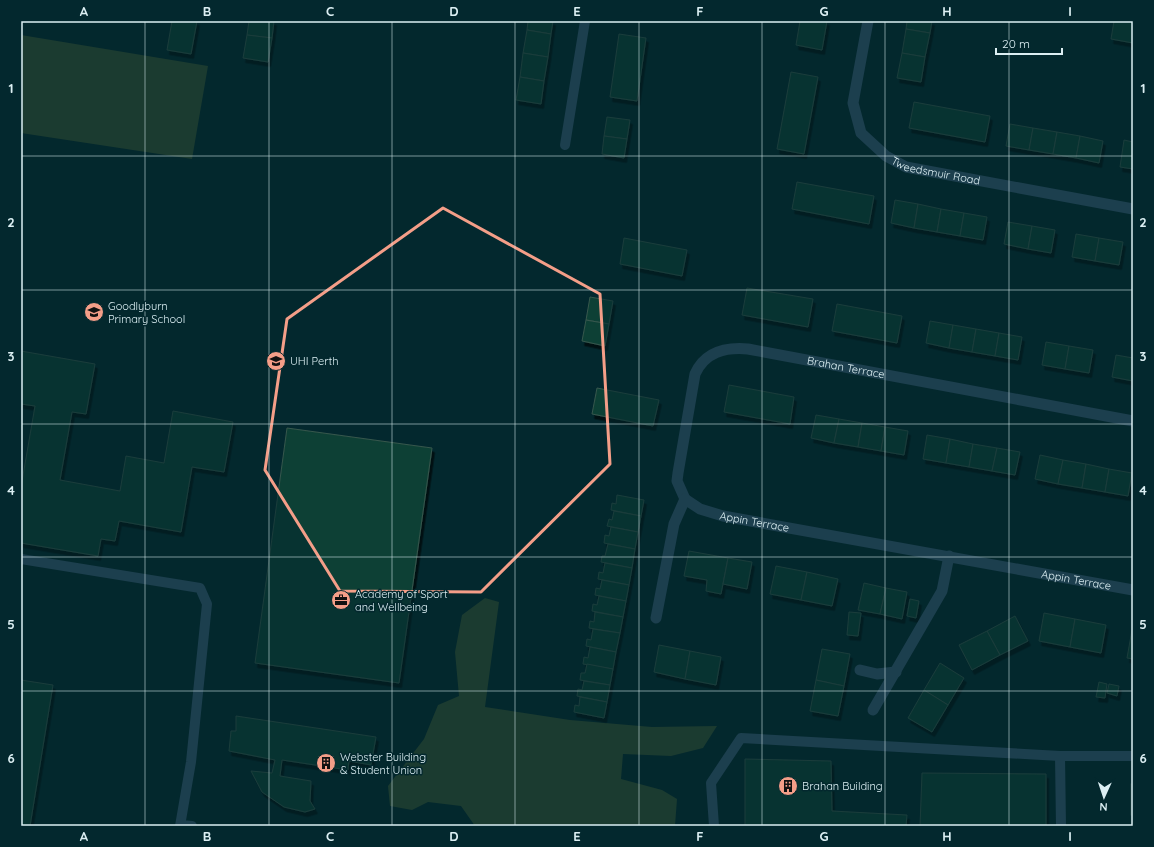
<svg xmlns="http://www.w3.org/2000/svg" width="1154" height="847" font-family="Quicksand,sans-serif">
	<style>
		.green { fill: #395233 }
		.building { fill: #114035; stroke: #36574d; filter: url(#shadow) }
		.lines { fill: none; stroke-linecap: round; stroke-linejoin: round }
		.service { stroke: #3b5b75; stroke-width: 10 }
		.minor { stroke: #3b5b75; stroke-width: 11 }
		.marked { fill: none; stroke: #f49e88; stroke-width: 3; stroke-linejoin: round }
		.grid { fill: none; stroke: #dceff3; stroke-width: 1; stroke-opacity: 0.55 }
		.labels { text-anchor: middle; stroke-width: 3; stroke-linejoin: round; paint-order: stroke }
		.street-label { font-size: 11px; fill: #dceff3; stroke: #03282e }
		.poi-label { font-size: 11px; fill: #dceff3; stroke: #03282e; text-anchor: start }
		.neatline { fill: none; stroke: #dceff3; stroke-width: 1.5 }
		.grid-label { font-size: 13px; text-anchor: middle; font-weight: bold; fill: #dceff3 }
	</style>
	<defs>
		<filter id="shadow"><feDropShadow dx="2.5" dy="4.5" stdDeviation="0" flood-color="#0009"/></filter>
	</defs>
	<rect width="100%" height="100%" fill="#03282e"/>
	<g class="green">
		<polygon points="21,35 208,66 192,159 21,133"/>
		<polygon points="485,598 499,602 485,707 570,720 652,727 717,726 703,748 671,756 623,754 621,779 662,790 677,799 675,826 475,826 461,806 428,802 412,810 390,806 388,786 424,739 438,705 459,696 455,652 462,615"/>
	</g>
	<g class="building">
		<polygon points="172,21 197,21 191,54 167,50"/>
		<polygon points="249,21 274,21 272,38 247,35"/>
		<polygon points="528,21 553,21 551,34 527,30"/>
		<polygon points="800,21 827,21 822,50 796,45"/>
		<polygon points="907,21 932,21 930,33 906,29"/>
		<polygon points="1114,21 1133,21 1133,43 1111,39"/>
		<polygon points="906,29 930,33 925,57 902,53"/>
		<polygon points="527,30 551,34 548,57 523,53"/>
		<polygon points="619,34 646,38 637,101 610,97"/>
		<polygon points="247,35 272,38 268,62 243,58"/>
		<polygon points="523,53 548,57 544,81 520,77"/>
		<polygon points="902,53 925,57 921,82 897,78"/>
		<polygon points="791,72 818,77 804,154 777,149"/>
		<polygon points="520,77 544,81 541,104 516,100"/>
		<polygon points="914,102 990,116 985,142 909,128"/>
		<polygon points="607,117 630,120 627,139 604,136"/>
		<polygon points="1010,124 1033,128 1029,150 1006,146"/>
		<polygon points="1033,128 1057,132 1053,154 1029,150"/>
		<polygon points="1057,132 1080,136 1076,158 1053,154"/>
		<polygon points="604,136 627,139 624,158 602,154"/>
		<polygon points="1080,136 1103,141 1099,163 1076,158"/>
		<polygon points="1124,140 1133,142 1133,169 1120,167"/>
		<polygon points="797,182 874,196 869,224 792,209"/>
		<polygon points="895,200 918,204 914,228 891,223"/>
		<polygon points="918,204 941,209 937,232 914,228"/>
		<polygon points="941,209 964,213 960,236 937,232"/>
		<polygon points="964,213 987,217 983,240 960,236"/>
		<polygon points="1008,222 1032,226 1028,249 1004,244"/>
		<polygon points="1032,226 1055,230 1051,253 1028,249"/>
		<polygon points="1076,234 1099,238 1095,261 1072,257"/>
		<polygon points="624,238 687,250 682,276 620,264"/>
		<polygon points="1099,238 1123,242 1119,265 1095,261"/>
		<polygon points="747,288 813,299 808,327 742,315"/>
		<polygon points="590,297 613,301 609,324 586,320"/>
		<polygon points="837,304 902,316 897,343 832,331"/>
		<polygon points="586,320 609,324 605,346 582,341"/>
		<polygon points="930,321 953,325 949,348 926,343"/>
		<polygon points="953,325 976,329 972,352 949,348"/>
		<polygon points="976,329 999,333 995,356 972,352"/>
		<polygon points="999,333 1022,337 1018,360 995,356"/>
		<polygon points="1046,342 1069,346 1065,369 1042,365"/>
		<polygon points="1069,346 1093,350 1089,373 1065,369"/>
		<polygon points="21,351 95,364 86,414 72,412 60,480 120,491 126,456 164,463 173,411 233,422 224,472 192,467 181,532 119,521 115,541 101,539 98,556 21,543 21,487 35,406 21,404"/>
		<polygon points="1116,355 1133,358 1133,381 1112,377"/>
		<polygon points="729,385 794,397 790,424 724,412"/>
		<polygon points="597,388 659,400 653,426 592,414"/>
		<polygon points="816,415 839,419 834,443 811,438"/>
		<polygon points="839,419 862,423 858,447 834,443"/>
		<polygon points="862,423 885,427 881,451 858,447"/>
		<polygon points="885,427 908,431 904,455 881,451"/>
		<polygon points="287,428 432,448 399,683 255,663"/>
		<polygon points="927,435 950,439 946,463 923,459"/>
		<polygon points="950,439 973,444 969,467 946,463"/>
		<polygon points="973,444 997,448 992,471 969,467"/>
		<polygon points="997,448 1020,452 1015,475 992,471"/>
		<polygon points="1040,455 1063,460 1058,484 1035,479"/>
		<polygon points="1063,460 1086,464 1082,488 1058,484"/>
		<polygon points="1086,464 1109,469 1105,492 1082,488"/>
		<polygon points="1109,469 1132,473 1128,496 1105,492"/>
		<polygon points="617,495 644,500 641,516 611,510 612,503 616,504"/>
		<polygon points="614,511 641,516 638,532 607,526 609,519 612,520"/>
		<polygon points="611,527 638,532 635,549 604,543 605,535 609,536"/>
		<polygon points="608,544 635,549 632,568 601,562 602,556 605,556"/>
		<polygon points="689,551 728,558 721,594 706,591 707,580 684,576"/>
		<polygon points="728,558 752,562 747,589 723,584"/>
		<polygon points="605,563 632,568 629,585 598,579 599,572 603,573"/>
		<polygon points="776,566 807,572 801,600 770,594"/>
		<polygon points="807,572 838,579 832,606 801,600"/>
		<polygon points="602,580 629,585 626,601 595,595 596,588 600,589"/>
		<polygon points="864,583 886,588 880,614 858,610"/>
		<polygon points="886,588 907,592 902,619 880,614"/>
		<polygon points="599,596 626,601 623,617 592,611 593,604 597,605"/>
		<polygon points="910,599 919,601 916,618 907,616"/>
		<polygon points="595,612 623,617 620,633 589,628 590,621 594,622"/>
		<polygon points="849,612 861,613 858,636 847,635"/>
		<polygon points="1044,613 1075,619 1070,647 1039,641"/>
		<polygon points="1015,616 1028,641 1000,655 987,631"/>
		<polygon points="1075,619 1106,625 1101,653 1070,647"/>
		<polygon points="593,629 620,633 616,652 586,646 587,639 591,640"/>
		<polygon points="1132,630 1133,630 1133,659 1127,658"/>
		<polygon points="987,631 1000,655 972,670 959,645"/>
		<polygon points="659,645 690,651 685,679 654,672"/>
		<polygon points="590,647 616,652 613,669 583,664 584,657 588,658"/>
		<polygon points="822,649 850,654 844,686 816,680"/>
		<polygon points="690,651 721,657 716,685 685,679"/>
		<polygon points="940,663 964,678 948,705 924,690"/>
		<polygon points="587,664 613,669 610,685 580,680 581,673 585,673"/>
		<polygon points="21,680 53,685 30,826 21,826"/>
		<polygon points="816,680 844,686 838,716 810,711"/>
		<polygon points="584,681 610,685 607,702 577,696 578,689 582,690"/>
		<polygon points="1099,682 1107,684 1105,698 1096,697"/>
		<polygon points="1109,684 1119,686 1117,696 1107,693"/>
		<polygon points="924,690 948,705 932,732 908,718"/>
		<polygon points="580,697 607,702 604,718 574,712 575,705 579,706"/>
		<polygon points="236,716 376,737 371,765 349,761 348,770 282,760 280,776 311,781 310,801 315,809 305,812 284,807 262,792 251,771 272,773 275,760 229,751 231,731 236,731"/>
		<polygon points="745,759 831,761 832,811 907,815 906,826 745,826"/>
		<polygon points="922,773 1046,774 1046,826 920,826"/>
		<rect x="1131" y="784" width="2" height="31"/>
	</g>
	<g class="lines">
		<g class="service">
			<polyline points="565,145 585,21"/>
			<polyline points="21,559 200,588 207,604 191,762 180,826"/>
			<polyline points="1060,756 1061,826"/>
			<polyline points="181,825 192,826"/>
			<polyline points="714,826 711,783 741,738 1060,756 1133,756"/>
		</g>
		<g class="minor">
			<path id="s1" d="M 868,21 L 853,103 L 861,133 L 886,156 L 906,167 L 1133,209"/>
			<path id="s2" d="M 685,499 L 677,481 L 678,473 L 695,374 C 705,352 725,347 748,349 L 1133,421"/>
			<path id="s3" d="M 656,618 L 674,524 L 685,499 L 700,509 L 723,516 L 1133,590"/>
			<polyline points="860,670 877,674 896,672"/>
			<polyline points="873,710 942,591 949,556"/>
		</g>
	</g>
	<path d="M0 0H1154V847H0ZM 443,208 L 600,294 L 610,464 L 481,592 L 340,591 L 265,470 L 287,319 Z" fill="#03282e" fill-opacity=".55" fill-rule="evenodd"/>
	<path class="marked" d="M 443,208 L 600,294 L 610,464 L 481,592 L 340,591 L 265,470 L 287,319 Z"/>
	<path class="grid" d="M 145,21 L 145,826M 269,21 L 269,826M 392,21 L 392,826M 515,21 L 515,826M 639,21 L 639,826M 762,21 L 762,826M 885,21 L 885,826M 1009,21 L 1009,826M 21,156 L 1133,156M 21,290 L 1133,290M 21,424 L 1133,424M 21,557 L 1133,557M 21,691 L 1133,691"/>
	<defs>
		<symbol id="school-disc" viewBox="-11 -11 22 22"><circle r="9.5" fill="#f49e88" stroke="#03282e"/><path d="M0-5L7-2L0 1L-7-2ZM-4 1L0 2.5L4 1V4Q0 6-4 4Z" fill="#111"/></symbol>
		<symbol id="university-disc" viewBox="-11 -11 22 22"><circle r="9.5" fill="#f49e88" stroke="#03282e"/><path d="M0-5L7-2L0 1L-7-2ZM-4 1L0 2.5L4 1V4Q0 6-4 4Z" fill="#111"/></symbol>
		<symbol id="office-disc" viewBox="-11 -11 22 22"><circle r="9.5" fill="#f49e88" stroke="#03282e"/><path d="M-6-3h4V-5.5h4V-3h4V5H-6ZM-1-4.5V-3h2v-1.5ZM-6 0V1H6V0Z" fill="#111"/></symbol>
		<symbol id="building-disc" viewBox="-11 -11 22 22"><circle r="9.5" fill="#f49e88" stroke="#03282e"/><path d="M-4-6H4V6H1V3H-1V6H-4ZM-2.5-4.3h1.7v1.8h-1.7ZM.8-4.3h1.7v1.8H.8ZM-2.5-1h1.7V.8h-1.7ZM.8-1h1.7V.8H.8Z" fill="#111"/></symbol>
	</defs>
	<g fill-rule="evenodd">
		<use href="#school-disc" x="83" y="301" width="22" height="22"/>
		<use href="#university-disc" x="265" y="350" width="22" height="22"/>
		<use href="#office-disc" x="330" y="589" width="22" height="22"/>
		<use href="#building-disc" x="315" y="752" width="22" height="22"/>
		<use href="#building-disc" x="777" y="775" width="22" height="22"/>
	</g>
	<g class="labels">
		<g class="street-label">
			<text dy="4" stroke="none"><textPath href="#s1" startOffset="201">Tweedsmuir Road</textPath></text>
			<text dy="4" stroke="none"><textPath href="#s2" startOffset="291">Brahan Terrace</textPath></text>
			<text dy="4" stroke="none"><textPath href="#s3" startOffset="197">Appin Terrace</textPath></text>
			<text dy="4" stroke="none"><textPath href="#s3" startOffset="524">Appin Terrace</textPath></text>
		</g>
		<g class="poi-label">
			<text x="108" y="310">Goodlyburn<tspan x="108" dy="13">Primary School</tspan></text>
			<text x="290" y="365">UHI Perth</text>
			<text x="355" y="598">Academy of Sport<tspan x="355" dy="13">and Wellbeing</tspan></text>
			<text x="340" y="761">Webster Building<tspan x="340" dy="13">&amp; Student Union</tspan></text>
			<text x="802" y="790">Brahan Building</text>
		</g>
	</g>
	<rect width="1154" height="847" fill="none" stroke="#03282e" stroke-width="44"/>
	<g transform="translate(1104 797) rotate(183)" stroke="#03282e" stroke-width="3" paint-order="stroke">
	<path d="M0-3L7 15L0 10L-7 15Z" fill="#dceff3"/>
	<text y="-6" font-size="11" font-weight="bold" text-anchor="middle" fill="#dceff3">N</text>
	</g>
	<path d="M996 48v6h66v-6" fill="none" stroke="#dceff3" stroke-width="2"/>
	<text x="1002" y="48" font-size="12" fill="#dceff3" stroke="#03282e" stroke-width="3" paint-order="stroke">20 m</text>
	<rect x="22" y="22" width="1110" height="803" class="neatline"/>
	<g class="grid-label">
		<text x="84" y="16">A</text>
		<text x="207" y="16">B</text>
		<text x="330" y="16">C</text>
		<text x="454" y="16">D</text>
		<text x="577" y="16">E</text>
		<text x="700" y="16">F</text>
		<text x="824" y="16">G</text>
		<text x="947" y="16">H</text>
		<text x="1070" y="16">I</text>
		<text x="11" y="93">1</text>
		<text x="1143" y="93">1</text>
		<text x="11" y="227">2</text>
		<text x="1143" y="227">2</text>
		<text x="11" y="361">3</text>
		<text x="1143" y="361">3</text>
		<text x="11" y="495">4</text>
		<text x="1143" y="495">4</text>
		<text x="11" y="629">5</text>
		<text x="1143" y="629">5</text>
		<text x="11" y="763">6</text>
		<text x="1143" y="763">6</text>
		<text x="84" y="841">A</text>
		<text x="207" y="841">B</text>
		<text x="330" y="841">C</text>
		<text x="454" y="841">D</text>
		<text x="577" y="841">E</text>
		<text x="700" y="841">F</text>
		<text x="824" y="841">G</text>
		<text x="947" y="841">H</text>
		<text x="1070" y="841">I</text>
	</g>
</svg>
